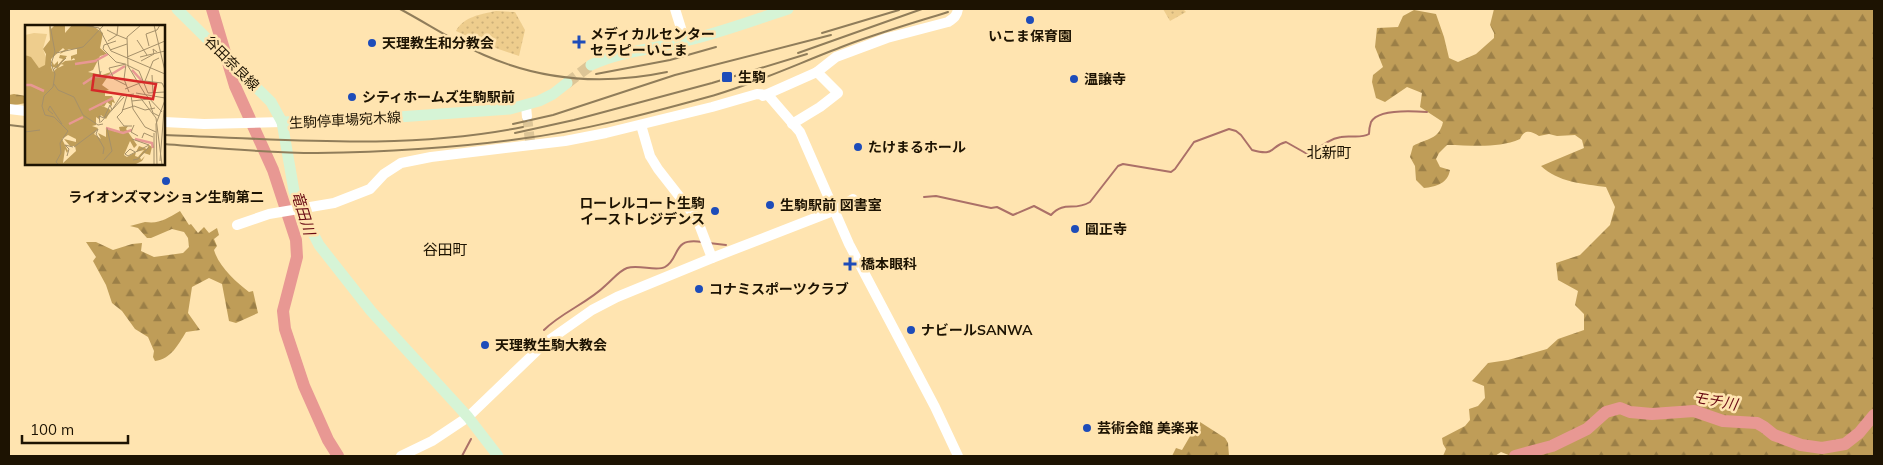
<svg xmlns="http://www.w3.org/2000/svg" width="1883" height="465" font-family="Mulish,'Noto Sans JP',sans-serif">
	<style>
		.grass { fill: url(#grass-dots) }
		.forest { fill: url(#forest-firs) }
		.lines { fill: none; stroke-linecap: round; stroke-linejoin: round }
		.stream { stroke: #ab7068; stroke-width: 2 }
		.river { stroke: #e89893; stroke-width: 12 }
		.tertiary-tunnel { stroke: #ddc596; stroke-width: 10; stroke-dasharray: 10 5; stroke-linecap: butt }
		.secondary-tunnel { stroke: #ddc596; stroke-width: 11; stroke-dasharray: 11 5.5; stroke-linecap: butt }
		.tertiary { stroke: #fff; stroke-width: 10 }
		.secondary { stroke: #d6f4d6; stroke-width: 11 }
		.rail { stroke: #907d5a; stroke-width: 2 }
		.poi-dot { fill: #1e4cb9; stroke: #ffe4b0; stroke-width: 2 }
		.labels { text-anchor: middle; stroke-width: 5; stroke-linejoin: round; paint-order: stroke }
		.poi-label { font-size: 14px; font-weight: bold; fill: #1d1302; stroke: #ffe4b0; text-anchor: start }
		.street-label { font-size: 14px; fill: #1d1302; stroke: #ffe4b0 }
		.neighbourhood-label { font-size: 15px; fill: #1d1302; stroke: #ffe4b0 }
		.water-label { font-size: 15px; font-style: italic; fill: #680812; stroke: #ffe4b0 }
		.inset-river { fill: none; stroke: #e89893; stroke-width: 2.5 }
		.inset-road { fill: none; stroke: #a5906a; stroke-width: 1 }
		.view { fill: #d62828; fill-opacity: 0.15; stroke: #d62828; stroke-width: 2.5 }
		.inset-edge { fill: none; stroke: #1d1302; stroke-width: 2.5 }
	</style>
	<defs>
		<pattern id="grass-dots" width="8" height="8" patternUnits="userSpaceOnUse" patternTransform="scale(1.25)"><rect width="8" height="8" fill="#eecd8d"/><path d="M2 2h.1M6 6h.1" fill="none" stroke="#ccaf78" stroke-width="1.8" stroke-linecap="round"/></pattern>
		<pattern id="forest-firs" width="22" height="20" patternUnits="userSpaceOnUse" patternTransform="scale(1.25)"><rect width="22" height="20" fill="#bf9d58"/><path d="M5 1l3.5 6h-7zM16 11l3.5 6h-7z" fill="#9b7f47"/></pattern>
	</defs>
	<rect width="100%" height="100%" fill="#ffe4b0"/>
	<g class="grass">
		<polygon points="1163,9 1183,9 1186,12 1170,21"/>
		<path d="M 496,11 L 515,12 L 525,30 L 519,56 L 484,44 L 456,31 C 463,17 481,14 496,11 Z"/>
	</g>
	<g class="forest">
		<path d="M 1494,9 L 1874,9 L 1874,456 L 1511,456 L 1501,452 L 1495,456 L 1443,456 L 1446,449 L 1443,444 L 1442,438 L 1465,426 L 1470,420 L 1469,409 L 1478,406 L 1485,398 L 1484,386 L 1472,381 L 1488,363 L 1508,360 L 1547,349 L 1558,339 L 1584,330 L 1584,314 L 1575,305 L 1578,291 L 1558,280 L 1556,263 L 1580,255 L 1610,225 L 1615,207 L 1606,187 C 1584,184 1557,182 1541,166 L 1584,148 L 1582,140 L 1575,135 L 1557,136 L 1549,134 L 1539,136 C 1531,131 1524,129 1520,139 C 1497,149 1471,145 1447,145 L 1439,153 L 1436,159 L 1440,167 L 1450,170 C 1448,183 1436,187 1424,188 L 1416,180 L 1415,166 L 1410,157 L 1413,146 C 1427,138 1439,140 1443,122 L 1420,107 L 1422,93 L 1407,87 L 1385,102 L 1376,98 L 1372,82 L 1373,75 L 1383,67 L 1375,47 L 1377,28 L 1398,27 L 1403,16 L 1414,10 L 1436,14 L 1444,37 L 1449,58 L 1458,62 L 1476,54 L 1494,38 L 1494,33 L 1490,25 Z"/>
		<polygon points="14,94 26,96 26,103 9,106 9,95"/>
		<path d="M 180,211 L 189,225 L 191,224 L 198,233 L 204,227 L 209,233 L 217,228 L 219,235 L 214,239 L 217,246 L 214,250 C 219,267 236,282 249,292 L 253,291 L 258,313 L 236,323 L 229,321 L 222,284 L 209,278 L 192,287 L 188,313 L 200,330 L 186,332 C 178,345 171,359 155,361 L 153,357 L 154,351 L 148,337 L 135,329 L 122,311 L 112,303 L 106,285 L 93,261 L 96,257 L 86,242 L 96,242 L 113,250 L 132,244 L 142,243 L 141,251 L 154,257 L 183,253 L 189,247 L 188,238 L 184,232 L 172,229 L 151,238 L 147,238 L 138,228 L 130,226 L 145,222 C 160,224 166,219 180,211 Z"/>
		<polygon points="1200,422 1225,438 1228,443 1229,456 1172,456 1176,448 1182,450 1196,426"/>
	</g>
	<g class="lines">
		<g class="stream">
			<path d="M 924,197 L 936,196 L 991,208 L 997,207 L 1013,215 L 1034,206 L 1051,215 C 1065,200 1073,212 1090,202 L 1118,166 L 1123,164 L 1171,172 L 1175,169 L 1194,142 L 1229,129 L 1236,131 L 1241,135 L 1252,150 C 1277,157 1269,146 1286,142 L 1309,155 C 1319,148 1328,139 1341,137 C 1351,135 1360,139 1369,134 C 1369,130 1370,125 1371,122 C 1378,109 1414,111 1427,112"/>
			<polyline points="709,243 726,245"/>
			<path d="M 544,330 C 562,312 588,303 606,285 C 613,279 619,271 627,268 C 639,264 656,272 665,267 C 681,258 671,237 702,242"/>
			<polyline points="462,456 471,439"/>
		</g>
		<g class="river">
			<polyline points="212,9 235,86 273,170 296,240 297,257 283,311 285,329 304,386 328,440 338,456"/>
			<polyline points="1515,456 1552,446 1587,429 1606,412 1620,408 1630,412 1652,414 1694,411 1723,421 1757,423 1764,427 1774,435 1801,445 1822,448 1845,444 1859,433 1874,415"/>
		</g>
		<polyline class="tertiary-tunnel" points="527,117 530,141"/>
		<polyline class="secondary-tunnel" points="567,83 591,65"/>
		<g class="tertiary">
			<polyline points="675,9 685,41"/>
			<path d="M 817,72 L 836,57 L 887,38 L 948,22 C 954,18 957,16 958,9"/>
			<polyline points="763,96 817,72 838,93 820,107 792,124"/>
			<polyline points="526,106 527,117"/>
			<polyline points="9,109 26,111"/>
			<polyline points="164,122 204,124 282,122"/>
			<polyline points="641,125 650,156 658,169 697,219 712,258"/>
			<polyline points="237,225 269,214 334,203 370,189 384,174 401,163 431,157 565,141 606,133 712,107 757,94 768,95 800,132 849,244 935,407 958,456"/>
			<polyline points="401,456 432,441 468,417 545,343 592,310 617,297 712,258 833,211 853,199"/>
		</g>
		<g class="secondary">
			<polyline points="177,9 271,102 282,122 294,191 301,210 319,245 371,311 468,417 498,456"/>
			<path d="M 591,65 C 621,51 654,49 685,41 C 720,33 754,20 788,9"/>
			<polyline points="282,122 357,120 510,109 539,101 553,94 567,83"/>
		</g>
		<g class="rail">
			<path d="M 400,9 C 428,24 455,42 484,55 C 543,81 605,85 667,72"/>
			<polyline points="822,33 899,10"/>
			<polyline points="798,53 922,9"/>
			<polyline points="596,74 670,60 716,47"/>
			<polyline points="513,124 553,115 675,75 831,35"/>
			<polyline points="9,125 26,127"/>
			<polyline points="515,133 574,120 712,83 807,54"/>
			<path d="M 164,135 C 283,139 404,151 523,127"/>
			<path d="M 164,144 C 215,148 266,153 317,153 C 384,152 453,148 519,139 C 583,131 646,114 708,97 C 755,84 799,63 844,46 C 878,33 913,23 948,12"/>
		</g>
	</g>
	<g class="poi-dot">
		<circle cx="1030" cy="20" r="5"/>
		<path d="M576.5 34.5h5v5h5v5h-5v5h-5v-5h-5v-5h5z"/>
		<circle cx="372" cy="43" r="5"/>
		<rect x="721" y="71" width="12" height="12" rx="2.5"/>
		<circle cx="1074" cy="79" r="5"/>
		<circle cx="352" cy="97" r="5"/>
		<circle cx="858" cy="147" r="5"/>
		<circle cx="166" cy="181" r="5"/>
		<circle cx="770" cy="205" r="5"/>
		<circle cx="715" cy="211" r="5"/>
		<circle cx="1075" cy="229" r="5"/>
		<path d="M847.5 256.5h5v5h5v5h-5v5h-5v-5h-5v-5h5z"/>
		<circle cx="699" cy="289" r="5"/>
		<circle cx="911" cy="330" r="5"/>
		<circle cx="485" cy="345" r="5"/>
		<circle cx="1087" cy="428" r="5"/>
	</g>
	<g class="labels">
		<g class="poi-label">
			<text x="590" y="39">メディカルセンター<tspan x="590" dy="16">セラピーいこま</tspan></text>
			<text x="1030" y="41" text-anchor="middle">いこま保育園</text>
			<text x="382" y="48">天理教生和分教会</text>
			<text x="738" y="82">生駒</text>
			<text x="1084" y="84">温譲寺</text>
			<text x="362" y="102">シティホームズ生駒駅前</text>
			<text x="868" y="152">たけまるホール</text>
			<text x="166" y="202" text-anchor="middle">ライオンズマンション生駒第二</text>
			<text x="705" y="208" text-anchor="end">ローレルコート生駒<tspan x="705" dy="16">イーストレジデンス</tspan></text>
			<text x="780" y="210">生駒駅前 図書室</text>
			<text x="1085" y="234">圓正寺</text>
			<text x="861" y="269">橋本眼科</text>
			<text x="709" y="294">コナミスポーツクラブ</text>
			<text x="921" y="335">ナビールSANWA</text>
			<text x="495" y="350">天理教生駒大教会</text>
			<text x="1097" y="433">芸術会館 美楽来</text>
		</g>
		<g class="street-label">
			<text transform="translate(232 63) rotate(45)" y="5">谷田奈良線</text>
			<text transform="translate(345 120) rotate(-3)" y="5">生駒停車場宛木線</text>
		</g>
		<g class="neighbourhood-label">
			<text x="1329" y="158">北新町</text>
			<text x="445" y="255">谷田町</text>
		</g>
		<g class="water-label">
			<text transform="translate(303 213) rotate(73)" y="5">竜田川</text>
			<text transform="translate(1715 401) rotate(10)" y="5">モチ川</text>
		</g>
	</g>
	<g transform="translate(25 25)">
		<rect width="140" height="140" fill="#ffe4b0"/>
		<path d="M 9,8 L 22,9 L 18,24 L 22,35 L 20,41 L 14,43 L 0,29 L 0,10 Z" fill="#eecd8d"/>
		<path d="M 24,0 L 26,4 L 30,0 L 40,0 L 40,8 L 47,0 L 68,1 L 78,8 L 75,23 L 82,29 L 75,31 L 68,45 L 63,47 L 77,50 L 86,47 L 77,60 L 84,65 L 80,66 L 80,71 L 87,71 L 90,78 L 87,77 L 87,81 L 82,77 L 79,82 L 73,79 L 86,85 L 81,94 L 76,90 L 74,94 L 71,92 L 71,100 L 67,101 L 73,103 L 69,109 L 76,114 L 73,108 L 81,112 L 81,102 L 91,107 L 95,106 L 94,102 L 103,101 L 101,104 L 112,120 L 109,123 L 105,116 L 99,130 L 102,132 L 111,127 L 110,131 L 113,132 L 119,125 L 111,127 L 114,121 L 122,124 L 124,120 L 127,122 L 125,130 L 119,128 L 115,132 L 116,135 L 120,131 L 117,136 L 109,140 L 0,140 L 0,30 L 6,32 L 14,43 L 20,40 L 21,29 L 18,24 L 25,15 ZM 38,23 L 40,25 L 37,26 L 35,29 L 44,24 L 52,24 L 52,29 L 46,31 L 46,35 L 49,33 L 50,35 L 40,36 L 36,39 L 39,40 L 33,43 L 42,31 L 35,30 L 34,33 L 38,34 L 33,40 L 33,36 L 29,40 L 27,36 L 27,42 L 32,43 L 28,47 L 26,42 L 26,34 ZM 43,110 L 51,114 L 51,117 L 39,114 L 45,121 L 50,121 L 51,126 L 38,138 L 40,124 L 42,128 L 43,126 L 37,114 Z" fill="#bf9d58" fill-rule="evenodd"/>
		<path class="inset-river" d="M 50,39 L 70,36 L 83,29M 107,45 L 119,58M 58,59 L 70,51 L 82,52 L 100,41M 0,60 L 6,60 L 19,66M 64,85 L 88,73M 44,99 L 58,92M 81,103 L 98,108 L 107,105M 110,114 L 127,118 L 128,123"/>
		<path class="inset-road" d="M 25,0 L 30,27 L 26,39 L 30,49 L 28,62 L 19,71 L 17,81 L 20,90 L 29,92 L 43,106 L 35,118 L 36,128 L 31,137 L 34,140M 57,0 L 74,3 L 86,26 L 140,49M 93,0 L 92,10 L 102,14M 116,0 L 102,12 L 103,41 L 120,69 L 137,87M 129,0 L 140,46M 82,5 L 92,10 L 83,16M 112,15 L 122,30M 91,16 L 79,20 L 78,24 L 91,37 L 100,39M 124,21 L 121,9 L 132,5 L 135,0M 85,25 L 102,19M 31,28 L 58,22 L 79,0M 102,32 L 140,16M 115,32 L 140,26M 73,35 L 75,50 L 76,46M 116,36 L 129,29 L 128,24 L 132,27M 101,39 L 84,43 L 89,54 L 101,60M 101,39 L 99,54 L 104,67M 102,40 L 114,46 L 123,68 L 140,67M 28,45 L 41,33M 127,50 L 128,68M 120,56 L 137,58 L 140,64M 29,59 L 33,65 L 49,72 L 58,90 L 73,100 L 78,99M 100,64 L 120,56 L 128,36 L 134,33M 111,68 L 140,73M 98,70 L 114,71 L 131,93 L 137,140M 102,70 L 97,87 L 92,92 L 99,101 L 107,101M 106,70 L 108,84 L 120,102 L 131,107M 107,76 L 124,74M 124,76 L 128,88 L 134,91M 97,85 L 109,81 L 120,85 L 130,83M 28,89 L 23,85 L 25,81 L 37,99M 76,97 L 99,72M 75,98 L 74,91 L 79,93 L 85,80 L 87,85 L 96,71 L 109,69M 109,100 L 106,107 L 113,111M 73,104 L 71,109 L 79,123 L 78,129M 0,107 L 15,105M 129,108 L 129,140M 117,113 L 119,108 L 128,112M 107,114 L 124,120M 49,122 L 73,104M 110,127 L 105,124 L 100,129 L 103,131 L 124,120M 42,131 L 44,124 L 40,120 L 48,122M 79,135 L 87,126 L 82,103M 108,135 L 113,134 L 124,122M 135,136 L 139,85M 132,140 L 131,99 L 140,75"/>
		<path class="view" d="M 69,50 L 131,59 L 128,74 L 67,65 Z"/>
		<rect width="140" height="140" class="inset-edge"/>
	</g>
	<rect width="1883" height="465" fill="none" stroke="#1d1302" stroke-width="20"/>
	<path d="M22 435v8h106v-8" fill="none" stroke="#1d1302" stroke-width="2.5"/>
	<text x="30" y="435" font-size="15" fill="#1d1302" stroke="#ffe4b0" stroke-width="4" paint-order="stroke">100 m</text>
</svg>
